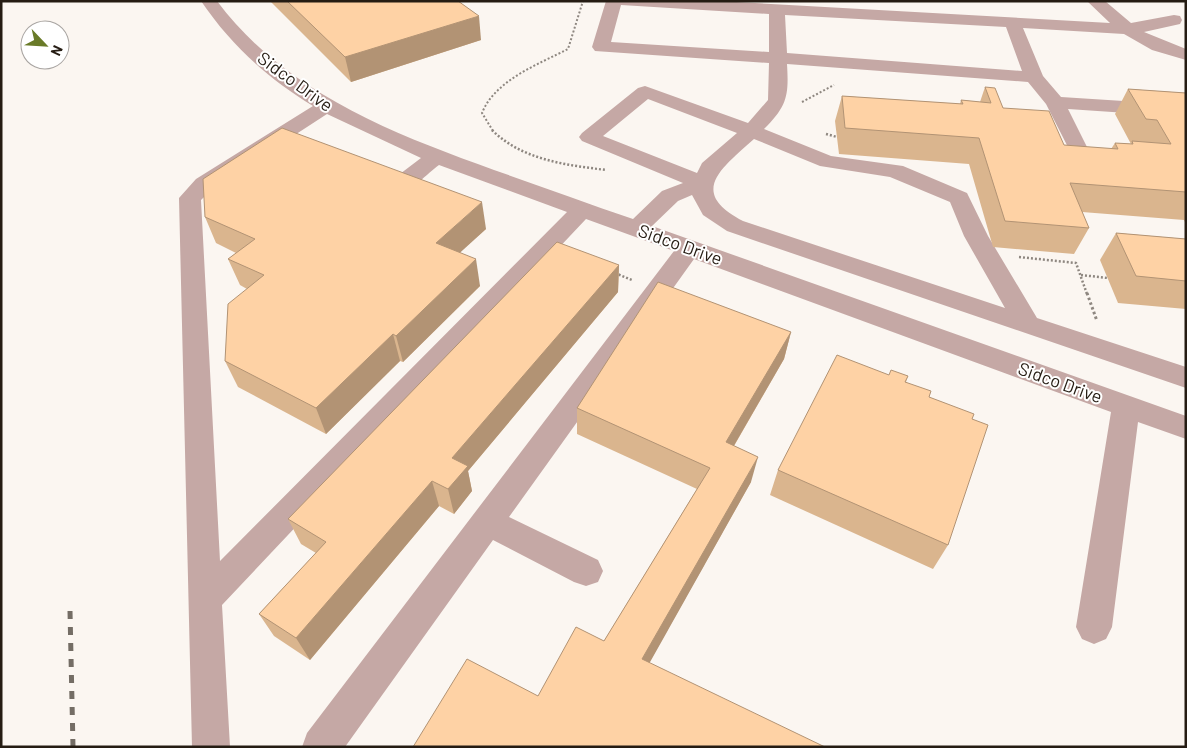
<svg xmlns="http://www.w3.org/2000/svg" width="1187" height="748" font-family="Barlow,sans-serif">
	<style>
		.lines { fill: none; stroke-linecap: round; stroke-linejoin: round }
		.path-far2 { stroke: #8e8780; stroke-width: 2; stroke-dasharray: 2 2; stroke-linecap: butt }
		.path-far1 { stroke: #8e8780; stroke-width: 2.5; stroke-dasharray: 2 2; stroke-linecap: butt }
		.path { stroke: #8e8780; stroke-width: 3; stroke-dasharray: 2.5 2.5; stroke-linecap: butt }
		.minor { fill: #c5a8a5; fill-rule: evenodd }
		.rail { stroke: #746d65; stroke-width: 5; stroke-dasharray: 8 8; stroke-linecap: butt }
		.wall { fill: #dab58e }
		.shaded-wall { fill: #b29374 }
		.building { fill: #fed2a5; stroke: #b29374 }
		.labels { text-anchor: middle; stroke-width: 4; stroke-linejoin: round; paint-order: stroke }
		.street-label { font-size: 18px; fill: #251c13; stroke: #fff }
	</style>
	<rect width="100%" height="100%" fill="#fbf6f1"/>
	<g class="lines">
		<g class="path-far2">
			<polyline points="802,102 834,85"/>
			<path d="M 493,131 L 482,113 C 495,80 539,64 568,49 L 583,1"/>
		</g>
		<g class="path-far1">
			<path d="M 492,130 C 522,160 566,165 606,170"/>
			<polyline points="826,134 837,137"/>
			<polyline points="1019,257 1076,263 1087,294"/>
			<polyline points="615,273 632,280"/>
			<polyline points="1081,275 1108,278"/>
		</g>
		<polyline class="path" points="1087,293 1097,321"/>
		<path class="minor" d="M 201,1 L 217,1 C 285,92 391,133 494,170 C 540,186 586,203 633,219 L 662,191 L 683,183 L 582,141 L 579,137 L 582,133 L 638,88 L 645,86 L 748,123 L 768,100 L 769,63 L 595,51 L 592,47 L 606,1 L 718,1 L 1110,23 L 1087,1 L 1105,1 L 1131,23 L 1174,15 L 1180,16 L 1182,20 L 1180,24 L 1144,32 L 1186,49 L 1186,60 L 1152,50 L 1124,34 L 1023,28 L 1043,76 L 1061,97 L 1186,105 L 1186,117 L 1068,109 L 1089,151 L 1086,155 L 1079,157 L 1072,155 L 1046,104 L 1028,82 L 787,64 C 789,96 787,106 764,129 L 831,156 L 903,166 L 967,193 L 988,236 L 1037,318 L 1186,367 L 1186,388 L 727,231 L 703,215 L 692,195 L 678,201 L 652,226 L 1186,416 L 1186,439 L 1138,422 L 1112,627 L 1106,639 L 1094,644 L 1082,639 L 1076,627 L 1111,412 L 694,259 L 509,517 L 598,560 L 603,571 L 598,582 L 586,586 L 574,582 L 493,540 L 345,747 L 302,747 L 307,733 L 674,251 L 586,219 L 222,605 L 230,747 L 192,747 L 179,198 L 196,179 L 313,106 C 267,78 231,45 201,1 ZM 621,5 L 769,14 L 769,52 L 611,42 ZM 785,15 L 1006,27 L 1022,71 L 787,53 ZM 648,99 L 737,133 L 702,163 L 697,173 L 603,136 ZM 327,114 L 421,158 L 392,180 L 389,185 L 392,190 C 411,194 425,175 439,165 L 567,212 L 220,561 L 201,200 L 212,189 ZM 754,139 L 820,166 L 890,177 L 950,202 L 964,236 L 1005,308 L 743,221 C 687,192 722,168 754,139 Z"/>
		<polyline class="rail" points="70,611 73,747"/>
	</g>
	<g class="wall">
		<polygon points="270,1 458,1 481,40 351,82"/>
		<polygon points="985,87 1003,108 1064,145 1111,149 1115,143 1131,144 1115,114 1128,89 1186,93 1186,224 1184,220 1082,212 1089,228 1074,254 993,247 969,164 839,154 835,121 842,96 960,104 961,100 980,102"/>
		<polygon points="205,217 486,229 460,252 480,286 403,362 400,361 326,434 238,387 225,361 247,289 240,285 228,259 236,253 216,243"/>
		<polygon points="1116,233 1186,239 1186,309 1118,303 1100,260"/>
		<polygon points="619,265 618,292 468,471 472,491 454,514 439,506 310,660 274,636 259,614 316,553 301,544 288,519"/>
		<polygon points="791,332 784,359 734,446 751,482 649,663 538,696 604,641 697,489 577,434 577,408"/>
		<polygon points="889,375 908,376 906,382 929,397 972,419 948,545 933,569 770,495 778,470"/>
	</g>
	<g class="shaded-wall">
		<polygon points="479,16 481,40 351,82 345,57"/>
		<polygon points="482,202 486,229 441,270 436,243"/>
		<polygon points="476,259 480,286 403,362 396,336"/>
		<polygon points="619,265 618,292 468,471 472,491 454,514 448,489 452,458"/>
		<polygon points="791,332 784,359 721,468 726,442"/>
		<polygon points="393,334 400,361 326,434 316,408"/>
		<polygon points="758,457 751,482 640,680 642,659"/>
		<polygon points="432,481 439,506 310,660 296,638"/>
	</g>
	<g class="building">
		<polygon points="287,1 458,1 479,16 345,57"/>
		<polygon points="985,87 995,88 1003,108 1049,111 1064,145 1118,149 1115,143 1133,144 1132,141 1171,144 1157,120 1146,119 1128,89 1186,93 1186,192 1070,183 1089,228 1005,221 979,138 845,128 842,96 963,104 961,100 991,103"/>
		<polygon points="282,128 482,202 436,243 476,259 396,336 393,334 316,408 225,361 228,304 264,275 228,259 255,239 205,217 203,179"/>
		<polygon points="1116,233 1186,239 1186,281 1136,276"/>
		<polygon points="557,242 619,265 452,458 468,466 448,489 432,481 296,638 259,614 326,542 288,519"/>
		<polygon points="658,282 791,332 726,442 758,457 642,659 825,747 413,747 467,659 538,696 576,627 604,641 710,468 577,408"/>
		<polygon points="837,355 889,375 891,370 908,376 905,382 931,391 929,397 974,414 972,419 988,425 948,545 778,470"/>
	</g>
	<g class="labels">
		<g class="street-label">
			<text transform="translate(295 82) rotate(36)" y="6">Sidco Drive</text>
			<text transform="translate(680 245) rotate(20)" y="6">Sidco Drive</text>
			<text transform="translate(1060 383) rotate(20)" y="6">Sidco Drive</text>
		</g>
	</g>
	<rect width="1187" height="748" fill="none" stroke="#251c13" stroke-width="5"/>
	<g transform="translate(45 45) rotate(115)"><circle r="24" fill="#ffffff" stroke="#a8a4a1"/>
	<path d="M0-4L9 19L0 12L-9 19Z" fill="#697a28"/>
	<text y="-8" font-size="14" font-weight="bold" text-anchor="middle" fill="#251c13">N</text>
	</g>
</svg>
